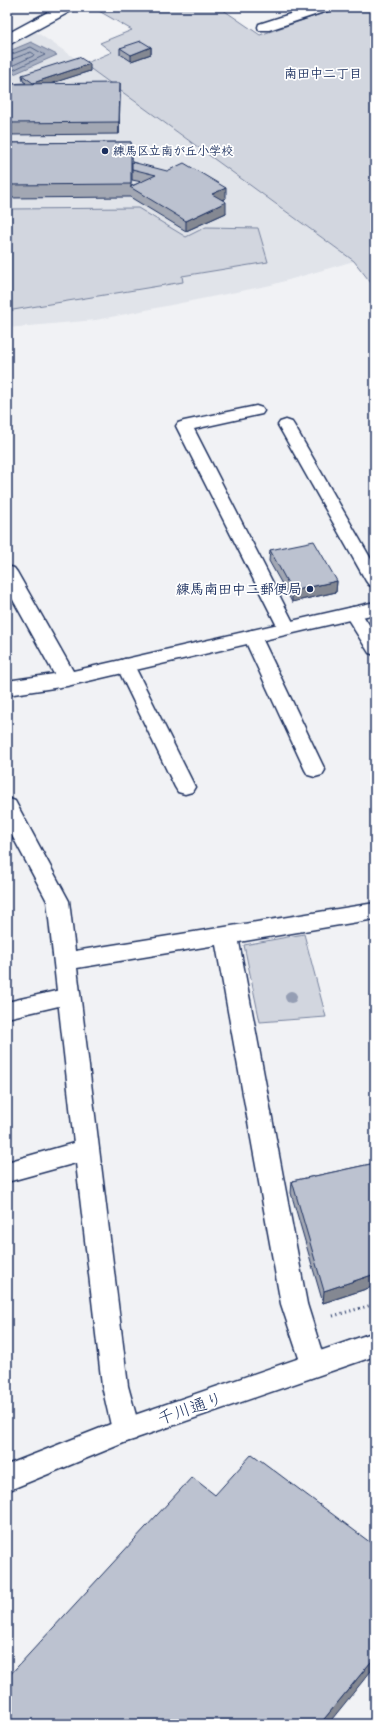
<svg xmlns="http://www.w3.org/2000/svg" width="382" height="1731" font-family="Dekko,'Klee One',sans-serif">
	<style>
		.built { fill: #e1e4ea }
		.green { fill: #d2d6df; stroke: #76829e }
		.water { fill: #a8b0c2; stroke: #707c9a }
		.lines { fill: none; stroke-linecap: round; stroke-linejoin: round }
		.shore { stroke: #536386; stroke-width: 1 }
		.service-casing { stroke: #1b2f5e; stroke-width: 3 }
		.minor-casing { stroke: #1b2f5e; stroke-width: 3 }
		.secondary-casing { stroke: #1b2f5e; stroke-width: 3 }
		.path { stroke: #1b2f5e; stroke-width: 3; stroke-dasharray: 1 3.5; stroke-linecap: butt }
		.service { fill: #fff; fill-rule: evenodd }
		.minor { fill: #fff; fill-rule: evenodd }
		.secondary { fill: #fff; fill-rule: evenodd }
		.tree { fill: #959eb4 }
		.wall { fill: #a2a7b3; stroke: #1b2f5e }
		.shaded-wall { fill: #848892; stroke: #1b2f5e }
		.building { fill: #bcc2d0; stroke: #1b2f5e }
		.poi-dot { fill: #1b2f5e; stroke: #fff; stroke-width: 1.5 }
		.labels { text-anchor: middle; stroke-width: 3.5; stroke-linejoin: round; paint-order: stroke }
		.far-poi-label { font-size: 12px; font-weight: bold; fill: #1b2f5e; stroke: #fff; text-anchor: start }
		.far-neighbourhood-label { font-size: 13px; font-weight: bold; fill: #1b2f5e; stroke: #fff }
		.poi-label { font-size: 14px; font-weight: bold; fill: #1b2f5e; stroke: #fff; text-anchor: end }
		.near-street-label { font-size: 17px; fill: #1b2f5e; stroke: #fff }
	</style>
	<rect width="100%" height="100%" fill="#f1f2f5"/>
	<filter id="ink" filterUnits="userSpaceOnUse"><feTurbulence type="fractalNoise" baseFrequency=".025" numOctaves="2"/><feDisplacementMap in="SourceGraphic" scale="8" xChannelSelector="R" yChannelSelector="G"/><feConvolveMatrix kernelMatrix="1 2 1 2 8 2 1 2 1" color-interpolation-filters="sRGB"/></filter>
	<g filter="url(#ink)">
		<polygon class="built" points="33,30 84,64 354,261 271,285 96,320 7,328 7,44"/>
		<g class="green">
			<polygon points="92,7 219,7 260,35 341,7 375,7 375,288 354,261 84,64 112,52 100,43 132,30"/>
			<polygon points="138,208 186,237 206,227 258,228 268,262 182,276 183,282 7,311 7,209"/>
			<polygon points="304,934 326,1017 260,1022 244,945"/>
		</g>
		<polygon class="water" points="31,42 57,55 7,77 7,52"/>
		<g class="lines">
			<g class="shore">
				<polyline points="7,56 31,47 45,55 7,73"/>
				<polyline points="7,61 31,52 34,54 33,56 7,68"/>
			</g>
			<defs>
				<g id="service">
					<polygon points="312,7 331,7 330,10 269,30 259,30 258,27 259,24"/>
					<polygon points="256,406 262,408 264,411 262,414 194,429 296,628 293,632 287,634 281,632 278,628 176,426 178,423 184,421"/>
					<polygon points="286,420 292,422 294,425 375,566 375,587 369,585 366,581 278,425 280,422"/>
					<polygon points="353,607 359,609 375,634 375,655 369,653 344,613 347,609"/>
					<polygon points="252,630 258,632 261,636 325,770 322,775 315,777 308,775 305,770 243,636 246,632"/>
					<polygon points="125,659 131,661 134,665 195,787 192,792 185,794 178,792 175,787 116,665 119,661"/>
					<polygon points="69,988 76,990 80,996 76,1002 7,1018 7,1002"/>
				</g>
				<g id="minor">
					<polygon points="57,7 75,7 73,10 12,43 7,44 7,34"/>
					<polygon points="7,566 14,568 17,572 73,671 375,602 375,614 67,686 7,695 7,681 54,674 7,589"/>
					<polygon points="7,798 15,801 69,901 75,951 375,903 375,919 239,942 307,1304 326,1365 322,1373 313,1377 304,1373 281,1304 216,945 77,968 128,1386 140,1430 136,1439 126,1442 116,1439 112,1430 102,1386 76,1163 7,1182 7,1162 74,1143 47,901 7,826"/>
				</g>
				<polygon id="secondary" points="375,1332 375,1356 131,1440 7,1491 7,1465 126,1418"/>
			</defs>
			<use href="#service" class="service-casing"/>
			<use href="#minor" class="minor-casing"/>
			<use href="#secondary" class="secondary-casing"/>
			<polyline class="path" points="333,1316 375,1304"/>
			<use href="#service" class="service"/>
			<use href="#minor" class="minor"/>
			<use href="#secondary" class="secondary"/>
		</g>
		<circle class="tree" cx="291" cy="997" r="6"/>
		<g class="wall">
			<polygon points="151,47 151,54 131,61 120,54 120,48"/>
			<polygon points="90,71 51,83 120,95 119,134 7,135 7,84 26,83 23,81 22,75"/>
			<polygon points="131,142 131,186 142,182 132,180 132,162 226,198 222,200 226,213 186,231 130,197 7,198 7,143"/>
			<polygon points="270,550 337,581 336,592 292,602 269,561"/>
			<polygon points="375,1163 375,1286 323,1303 291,1193 292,1181"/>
		</g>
		<g class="shaded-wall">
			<polygon points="151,47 151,54 131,61 131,55"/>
			<polygon points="90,64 90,71 34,89 33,83"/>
			<polygon points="120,83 120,95 119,134 119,122"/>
			<polygon points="226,188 226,198 212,204 212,194"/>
			<polygon points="226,202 226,213 186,231 186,221"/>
			<polygon points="337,581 336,592 292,602 292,591"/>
			<polygon points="375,1274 375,1286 323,1303 324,1291"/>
			<polygon points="375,1657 375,1666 328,1724 320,1724"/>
		</g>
		<g class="building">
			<polygon points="141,41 151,47 131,55 120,48"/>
			<polygon points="79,57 90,64 33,83 22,75"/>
			<polygon points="120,83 119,122 7,123 7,84"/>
			<polygon points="131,142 131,184 7,185 7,143"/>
			<polygon points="132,162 167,171 184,163 226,188 212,194 226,202 186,221 130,187 156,175 132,169"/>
			<polygon points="314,541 337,581 292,591 270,550"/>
			<polygon points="375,1163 375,1274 324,1291 292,1181"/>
			<polygon points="252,1454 375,1546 375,1657 320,1724 7,1724 7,1678 192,1477 215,1495"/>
		</g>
	</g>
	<g class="poi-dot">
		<circle cx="105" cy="151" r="4"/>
		<circle cx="310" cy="589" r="4"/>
	</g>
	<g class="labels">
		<g class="far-poi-label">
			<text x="113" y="155">練馬区立南が丘小学校</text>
		</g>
		<g class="far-neighbourhood-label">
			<text x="323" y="78">南田中二丁目</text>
		</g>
		<g class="poi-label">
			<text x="302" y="594">練馬南田中二郵便局</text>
		</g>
		<g class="near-street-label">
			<text transform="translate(190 1408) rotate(-19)" y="6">千川通り</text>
		</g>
	</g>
	<rect width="382" height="1731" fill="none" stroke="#fff" stroke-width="24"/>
	<rect x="12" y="12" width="358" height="1707" fill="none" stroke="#1b2f5e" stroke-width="1.5" filter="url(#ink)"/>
</svg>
